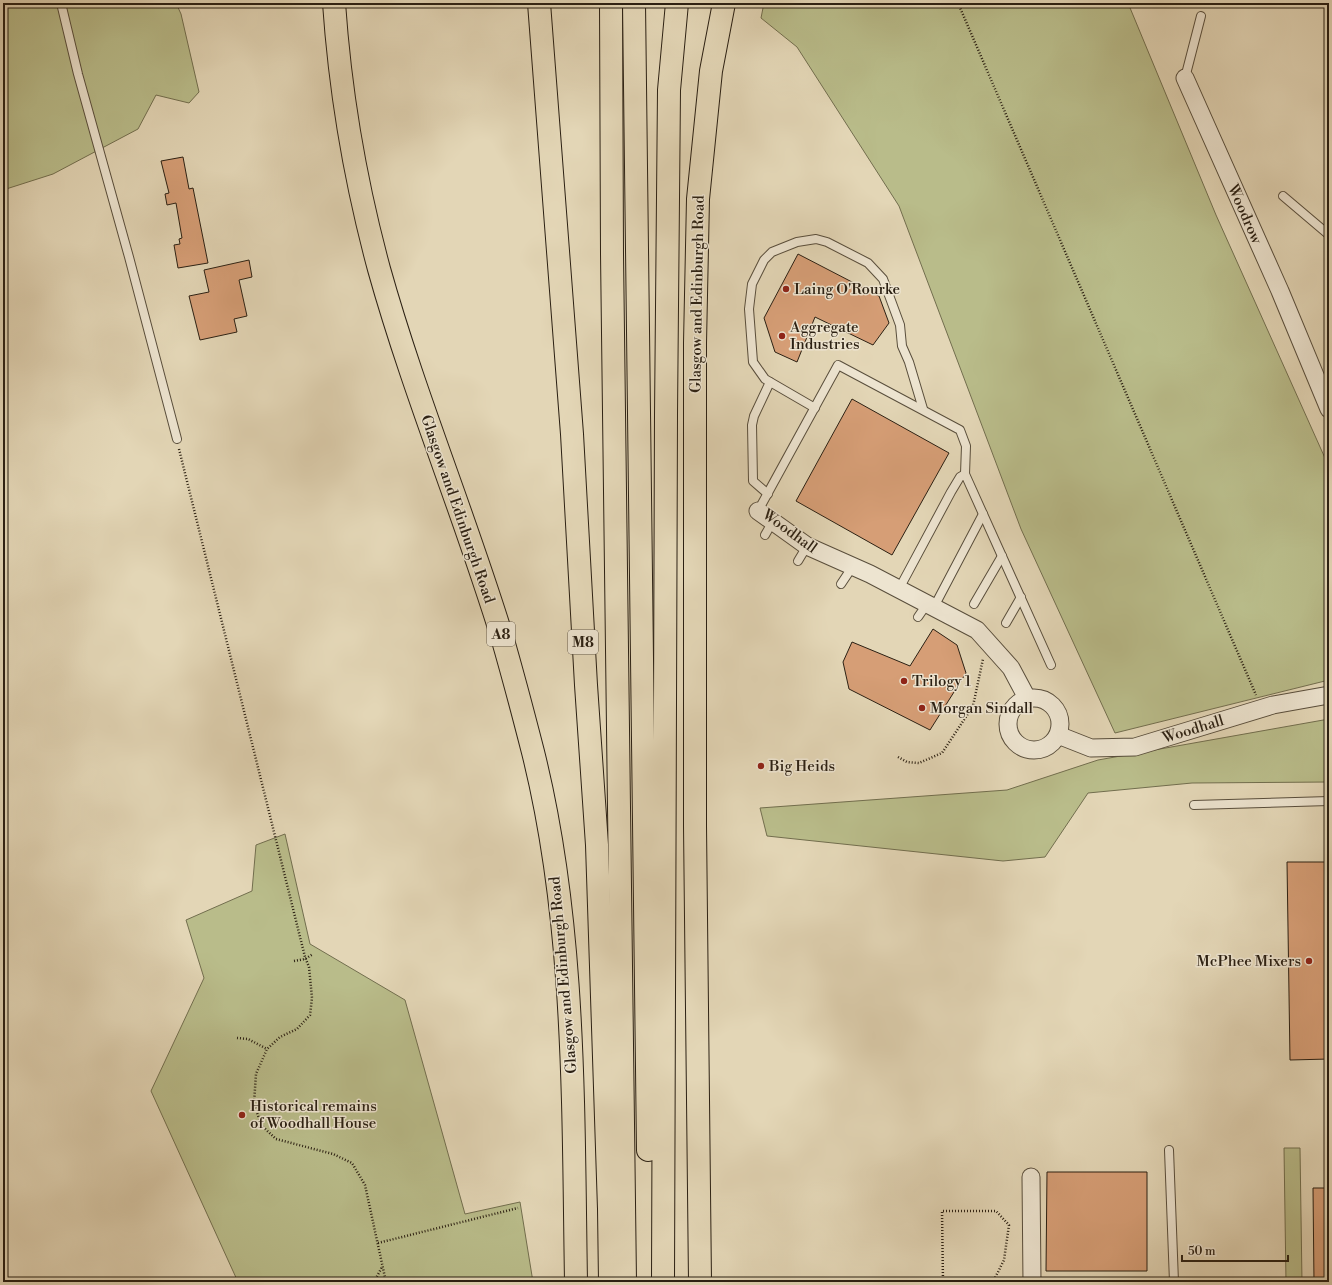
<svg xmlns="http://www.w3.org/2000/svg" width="1332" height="1285" font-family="'Libre Bodoni',serif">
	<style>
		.green { fill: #b9bc8a; stroke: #726e4e }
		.building { fill: #d69e76; stroke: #2b2013 }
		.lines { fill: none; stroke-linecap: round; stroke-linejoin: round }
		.service-casing { stroke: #594e3c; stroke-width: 10 }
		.minor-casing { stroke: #594e3c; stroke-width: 19 }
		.trunk-casing { stroke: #2b2013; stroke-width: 24 }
		.motorway-casing { stroke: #2b2013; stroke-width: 24 }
		.path { stroke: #2b2013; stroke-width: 2.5; stroke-dasharray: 1 2; stroke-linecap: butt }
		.service { stroke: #ede4d0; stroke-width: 8 }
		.minor { stroke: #ede4d0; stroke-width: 17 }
		.trunk { stroke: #e3d6b6; stroke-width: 22 }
		.motorway { stroke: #e3d6b6; stroke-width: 22 }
		.poi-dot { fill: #8f2418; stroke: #ede4d0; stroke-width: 1.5 }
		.labels { text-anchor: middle; stroke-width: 3; stroke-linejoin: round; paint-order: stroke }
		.shield { fill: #ede4d0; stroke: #655b4c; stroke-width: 1 }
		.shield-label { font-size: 14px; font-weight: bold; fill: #2b2013 }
		.street-label { font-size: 15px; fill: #2b2013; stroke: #ede4d0 }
		.poi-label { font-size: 15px; fill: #2b2013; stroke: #ede4d0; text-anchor: start }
	</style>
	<rect width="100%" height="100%" fill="#e3d6b6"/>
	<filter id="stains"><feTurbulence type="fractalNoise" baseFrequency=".005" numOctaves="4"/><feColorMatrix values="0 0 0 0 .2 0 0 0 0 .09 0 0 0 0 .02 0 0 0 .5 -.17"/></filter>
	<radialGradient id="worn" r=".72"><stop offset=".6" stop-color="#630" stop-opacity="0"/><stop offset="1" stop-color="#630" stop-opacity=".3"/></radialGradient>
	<g class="green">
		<polygon points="3,3 176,3 181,14 199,92 189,103 156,95 138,129 53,174 3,190"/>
		<polygon points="764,3 1128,3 1216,215 1329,467 1329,680 1115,733 1021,529 899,206 797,47 761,18"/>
		<polygon points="1329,719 1329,782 1192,783 1088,793 1045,857 1003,861 767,836 760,808 1007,790 1098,760"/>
		<polygon points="285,834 310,944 405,1000 465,1214 520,1202 533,1282 238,1282 151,1091 204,978 186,920 252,891 256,845"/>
		<polygon points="1284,1148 1300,1148 1302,1282 1286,1282"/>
	</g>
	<g class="building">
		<polygon points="183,157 189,189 193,188 208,263 178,268 174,245 180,244 179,239 182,238 176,203 167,205 165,194 169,193 161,161"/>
		<polygon points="798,254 879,296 889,323 873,345 815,317 797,362 775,352 764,318"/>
		<polygon points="249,260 252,277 239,280 247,316 234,319 237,332 200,340 189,296 209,292 204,270"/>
		<polygon points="852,399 949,453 892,555 796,501"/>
		<polygon points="933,629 957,645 966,673 930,730 849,689 843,662 852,642 910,666"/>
		<polygon points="1287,862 1329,862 1329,1059 1290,1060"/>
		<polygon points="1047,1172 1147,1172 1147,1271 1046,1271"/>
		<polygon points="1313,1188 1329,1188 1329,1282 1314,1282"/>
	</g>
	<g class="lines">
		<defs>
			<g id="service">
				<polyline points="61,3 78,74 129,257 177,439"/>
				<polyline points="1185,78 1201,16"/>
				<polyline points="1283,196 1329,235"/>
				<polyline points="815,408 765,379 753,362 749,309 752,284 764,260 772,252 797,242 816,239 827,242 868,263 883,279 900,325 902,346 909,362 923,409"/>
				<polyline points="768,494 753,481 752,425 754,416 770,382"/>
				<polyline points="758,511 838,365 960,430 966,446 965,474"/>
				<polyline points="765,535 773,521"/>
				<polyline points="798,561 807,546"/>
				<polyline points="841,584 853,566"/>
				<polyline points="899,589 951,492 960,477 965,474 1051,665"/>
				<polyline points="974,604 1002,556"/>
				<polyline points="934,607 983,514"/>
				<polyline points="918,617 927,604"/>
				<polyline points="1006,623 1021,597"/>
				<polyline points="1194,805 1329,801"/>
				<polyline points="1169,1150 1174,1282"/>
			</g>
			<g id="minor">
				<polyline points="1185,78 1280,291 1329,409"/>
				<polyline points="758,511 807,546 870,574 977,630 1011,668 1027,698"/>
				<circle cx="1034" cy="724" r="26"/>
				<polyline points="1058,735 1091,748 1135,747 1273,705 1329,695"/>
				<polyline points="1031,1177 1032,1282"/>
			</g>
			<g id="trunk">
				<path d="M 334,3 C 340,90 356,184 379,269 C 414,394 464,513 502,637 C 513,675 523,713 533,752 C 576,924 573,1106 576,1282"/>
				<polyline points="700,1282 695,826 695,343 698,199 711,71 724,3"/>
			</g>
			<g id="motorway">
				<polyline points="539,3 572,434 586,685 597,845 609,1209 610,1282"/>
				<polyline points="611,3 612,254 625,1282"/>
				<polyline points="634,3 648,1150"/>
				<polyline points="663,1282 666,415 669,90 677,3"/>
			</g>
		</defs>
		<use href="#service" class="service-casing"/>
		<use href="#minor" class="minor-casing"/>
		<use href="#trunk" class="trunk-casing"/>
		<use href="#motorway" class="motorway-casing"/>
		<g class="path">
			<polyline points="958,3 1256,695"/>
			<polyline points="179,449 305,957 309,967 312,998 310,1015 297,1029 280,1037 267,1049 256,1074 254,1103 261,1125 276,1139 333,1154 352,1163 365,1185 386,1282"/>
			<polyline points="898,757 907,762 919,763 942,753 973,706 983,659"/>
			<polyline points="294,961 305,959 313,954"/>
			<polyline points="237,1038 248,1039 267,1049"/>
			<polyline points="378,1243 518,1208"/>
			<polyline points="374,1282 382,1267"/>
			<polyline points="943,1282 942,1211 996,1211 1009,1225 1004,1260 993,1282"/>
		</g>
		<use href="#service" class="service"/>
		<use href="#minor" class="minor"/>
		<use href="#trunk" class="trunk"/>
		<use href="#motorway" class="motorway"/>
	</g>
	<g class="poi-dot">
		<circle cx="786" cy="289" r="4"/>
		<circle cx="782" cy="336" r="4"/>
		<circle cx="904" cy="681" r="4"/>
		<circle cx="922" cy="708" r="4"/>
		<circle cx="761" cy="766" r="4"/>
		<circle cx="1309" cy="961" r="4"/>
		<circle cx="242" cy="1115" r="4"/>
	</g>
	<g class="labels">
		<g class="shield">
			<rect x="487" y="622" width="28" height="24" rx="3"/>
			<rect x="568" y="630" width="30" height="24" rx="3"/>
		</g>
		<g class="shield-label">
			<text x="501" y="639">A8</text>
			<text x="583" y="647">M8</text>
		</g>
		<g class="street-label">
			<text transform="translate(1245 214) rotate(66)" y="5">Woodrow</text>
			<text transform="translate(697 294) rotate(-89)" y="5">Glasgow and Edinburgh Road</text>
			<text transform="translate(458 509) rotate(71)" y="5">Glasgow and Edinburgh Road</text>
			<text transform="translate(790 531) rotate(36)" y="5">Woodhall</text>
			<text transform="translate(1193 729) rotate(-17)" y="5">Woodhall</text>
			<text transform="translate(563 975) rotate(-95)" y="5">Glasgow and Edinburgh Road</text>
		</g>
		<g class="poi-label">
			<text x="794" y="294">Laing O'Rourke</text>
			<text x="790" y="332">Aggregate<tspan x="790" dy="17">Industries</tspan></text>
			<text x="912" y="686">Trilogy 1</text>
			<text x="930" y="713">Morgan Sindall</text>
			<text x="769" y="771">Big Heids</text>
			<text x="1301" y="966" text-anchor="end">McPhee Mixers</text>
			<text x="250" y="1111">Historical remains<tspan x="250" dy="17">of Woodhall House</tspan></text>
		</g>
	</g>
	<rect width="1332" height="1285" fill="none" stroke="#e3d6b6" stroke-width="16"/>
	<rect x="4" y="4" width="1324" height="1277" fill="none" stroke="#2b2013" stroke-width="2"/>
	<rect x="8" y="8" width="1316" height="1269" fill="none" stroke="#2b2013"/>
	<path d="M1182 1255v6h106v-6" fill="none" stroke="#2b2013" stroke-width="2"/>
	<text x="1188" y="1255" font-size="12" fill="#2b2013" stroke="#ede4d0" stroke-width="3" paint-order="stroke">50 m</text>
	<rect width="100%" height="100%" filter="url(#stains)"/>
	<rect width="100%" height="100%" fill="url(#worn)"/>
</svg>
